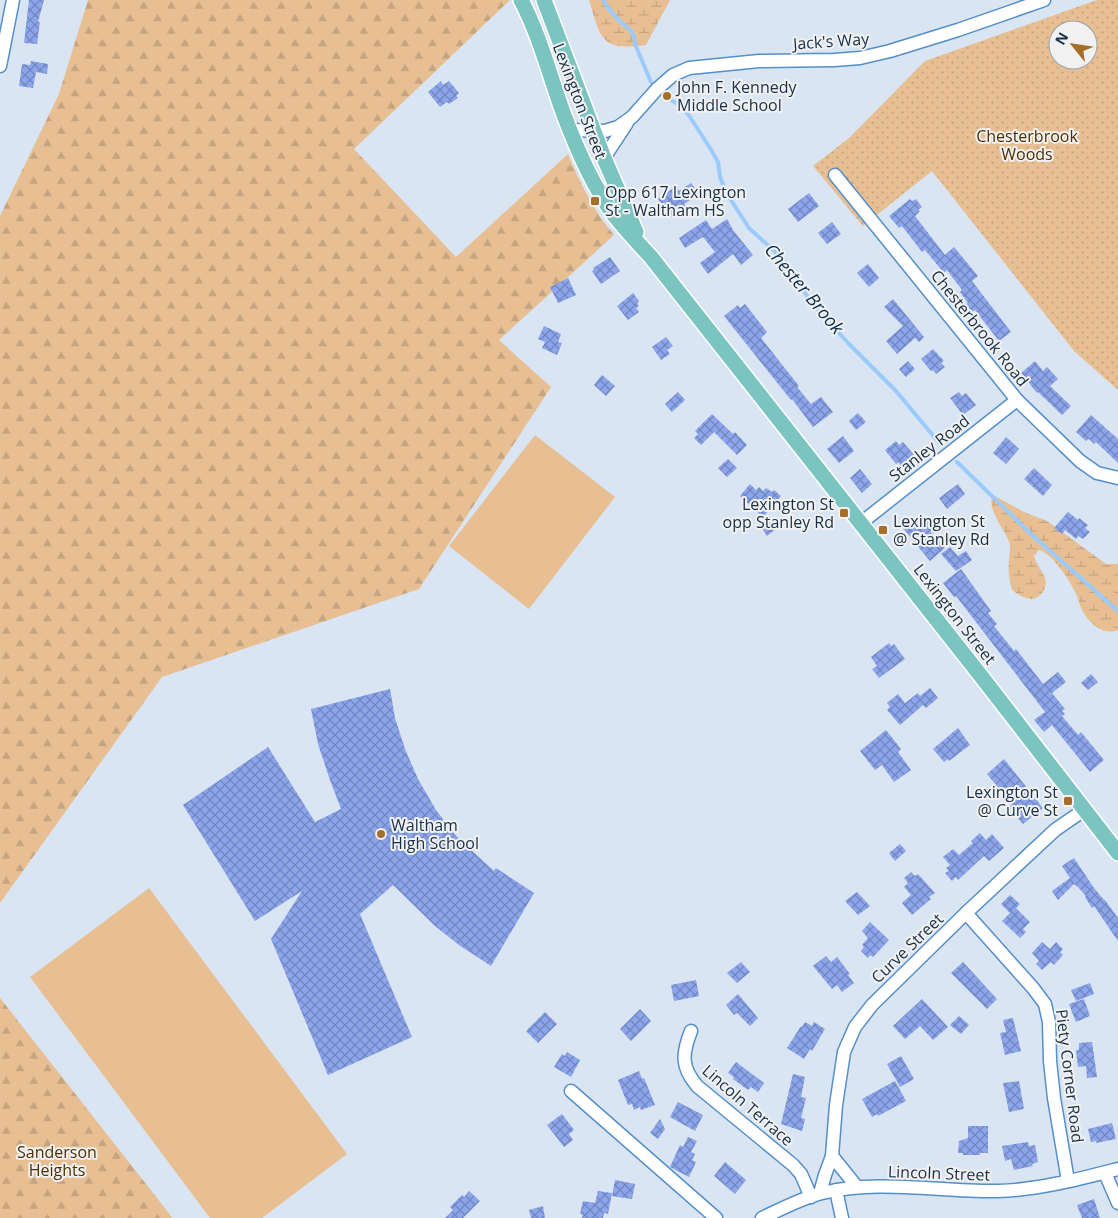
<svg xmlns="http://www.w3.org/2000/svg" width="1118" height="1218" font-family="'Open Sans',sans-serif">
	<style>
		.grass { fill: #e7bf93 }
		.forest { fill: url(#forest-firs) }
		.wetland { fill: url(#wetland-marsh) }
		.park { fill: url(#park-dots); fill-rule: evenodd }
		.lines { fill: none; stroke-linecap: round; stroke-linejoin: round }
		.stream { stroke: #9acbfc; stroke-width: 4 }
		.building { fill: url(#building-cross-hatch) }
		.minor-casing { stroke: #548fc8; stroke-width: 15 }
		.major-casing { stroke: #fff; stroke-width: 18 }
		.minor { stroke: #fff; stroke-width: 12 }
		.major { stroke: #7cc4c0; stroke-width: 15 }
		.poi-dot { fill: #a56f2a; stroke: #f1f1f1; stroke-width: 2 }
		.labels { text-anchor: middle; stroke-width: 4; stroke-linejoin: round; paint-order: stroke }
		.street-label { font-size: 16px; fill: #172f47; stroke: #f1f1f1 }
		.poi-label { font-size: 16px; fill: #172f47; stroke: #f1f1f1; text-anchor: start }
		.park-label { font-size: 16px; fill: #4e2f04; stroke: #f1f1f1 }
		.water-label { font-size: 18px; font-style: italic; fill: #092d4d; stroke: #f1f1f1 }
	</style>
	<defs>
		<pattern id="forest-firs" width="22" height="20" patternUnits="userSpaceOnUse" patternTransform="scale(1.25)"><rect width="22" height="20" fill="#e7bf93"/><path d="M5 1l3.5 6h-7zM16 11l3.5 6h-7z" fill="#c5a480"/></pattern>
		<pattern id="wetland-marsh" width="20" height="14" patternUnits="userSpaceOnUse" patternTransform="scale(1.25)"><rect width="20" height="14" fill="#e7bf93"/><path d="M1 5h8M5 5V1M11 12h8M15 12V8" fill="none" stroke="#c5a480"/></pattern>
		<pattern id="park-dots" width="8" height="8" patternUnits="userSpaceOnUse" patternTransform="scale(1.25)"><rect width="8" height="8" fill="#e7bf93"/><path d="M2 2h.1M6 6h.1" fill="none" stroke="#c5a480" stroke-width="1.8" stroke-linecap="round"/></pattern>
		<pattern id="building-cross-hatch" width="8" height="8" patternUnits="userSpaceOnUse" patternTransform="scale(1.25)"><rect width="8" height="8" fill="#8ca5eb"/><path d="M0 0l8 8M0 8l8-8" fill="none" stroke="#7187c0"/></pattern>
	</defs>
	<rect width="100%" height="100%" fill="#d9e5f2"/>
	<g class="grass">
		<polygon points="535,435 615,497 529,609 449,546"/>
		<polygon points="149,888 347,1154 262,1218 210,1218 30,977"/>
	</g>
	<g class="forest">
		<path d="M 88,0 L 509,0 L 509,1 L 354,149 L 456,257 L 568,154 C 580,183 593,210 614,235 L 499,340 L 551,387 L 419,589 L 162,677 L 0,903 L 0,216 L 59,94 Z"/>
		<polygon points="0,998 168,1212 172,1218 0,1218"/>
	</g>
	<g class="wetland">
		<path d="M 589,0 L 670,0 L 646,45 C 601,51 601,40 589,0 Z"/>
		<path d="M 995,496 L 1024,512 L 1047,521 L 1106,564 L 1118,564 L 1118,630 C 1104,636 1090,624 1083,612 C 1080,607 1079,600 1076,594 C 1071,582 1052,553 1039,550 L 1034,556 C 1036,564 1042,570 1045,578 C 1048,587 1041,599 1031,599 C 1024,598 1017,594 1012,590 C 1009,580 1008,570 1009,559 C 1009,554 1011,549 1010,544 C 1005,529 988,512 992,497 Z"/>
	</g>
	<path class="park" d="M 1097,0 L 1118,0 L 1118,390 L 1074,351 L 932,171 L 863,226 L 813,166 L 849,138 L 925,61 ZM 1058,30 L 1088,30 L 1088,60 L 1058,60 Z"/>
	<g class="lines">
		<g class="stream">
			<path d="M 603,0 C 607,6 612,14 618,19 C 626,29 635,29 635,44 L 651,82"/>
			<polyline points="667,98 678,104 688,114 710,148 718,162 720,177 727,194 749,228 783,259 811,302 849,344 896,391 941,445"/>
			<polyline points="957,462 1033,536 1118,611"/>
		</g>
	</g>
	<g class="building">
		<polygon points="29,0 44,0 38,22 40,22 37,44 24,43"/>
		<polygon points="31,61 48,64 47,74 36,72 33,88 19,86 22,64 30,65"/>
		<polygon points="441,81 443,85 449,81 459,93 456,96 458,98 449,104 447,102 440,107 428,92"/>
		<polygon points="691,183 699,194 684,204 686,207 671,217 658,199 676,186 679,191"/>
		<polygon points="809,193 819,206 798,222 788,209"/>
		<polygon points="910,199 912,201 916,199 922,207 918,210 920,211 915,216 945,255 954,247 978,276 972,281 1011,332 999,341 975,310 972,312 966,304 968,303 960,292 962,290 947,270 944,273 925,250 922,252 902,226 899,228 889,216"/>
		<polygon points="727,219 733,230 753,255 741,265 733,254 708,274 700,263 715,252 703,237 685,248 679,238 706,220 712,229"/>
		<polygon points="832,222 841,234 827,244 818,233"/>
		<polygon points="610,257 620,271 601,284 592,271 594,270 593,268"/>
		<polygon points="868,264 879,278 869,287 857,273"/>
		<polygon points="568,278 576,295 558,303 550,287"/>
		<polygon points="633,293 639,301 637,303 639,306 636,308 639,312 628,320 617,306"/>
		<polygon points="893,299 924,337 919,342 915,338 897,354 886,341 903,326 884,307"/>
		<polygon points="745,304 767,332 761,338 799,386 797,387 811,404 821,397 833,412 813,427 792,399 791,400 724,316 738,305 740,308"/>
		<polygon points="544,326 561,334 558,342 562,343 557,355 542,348 545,342 538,339"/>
		<polygon points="666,337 673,346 667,350 670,354 661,360 652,347"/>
		<polygon points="933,349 944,361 941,363 945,367 936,374 933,370 931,371 921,359"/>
		<polygon points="908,361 915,369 906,377 899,369"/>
		<polygon points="1035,361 1043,371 1047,367 1058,379 1050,386 1071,406 1062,415 1038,392 1037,393 1021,373"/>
		<polygon points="602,375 615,386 606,396 594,385"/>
		<polygon points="678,392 685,400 672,412 665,404"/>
		<polygon points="959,392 962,396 966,393 976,405 963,415 950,398"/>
		<polygon points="858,413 866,422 856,430 849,421"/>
		<polygon points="712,414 733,434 735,432 747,445 737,455 714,432 701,445 694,438 698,434 695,431"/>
		<polygon points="1091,415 1118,439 1118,463 1096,442 1094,444 1089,439 1086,441 1076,432"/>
		<polygon points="843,436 854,451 839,463 827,449"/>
		<polygon points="1006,437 1019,449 1006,464 993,453"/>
		<polygon points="896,441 899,445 903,442 915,456 902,467 898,462 896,464 885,450"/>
		<polygon points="728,459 737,468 727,477 718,468"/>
		<polygon points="1034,468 1052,485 1043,496 1024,479"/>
		<polygon points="860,469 872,484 862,493 850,478"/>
		<polygon points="750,484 756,490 759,487 763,491 766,488 772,492 774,490 781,496 763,517 740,496"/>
		<polygon points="958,484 965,494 947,509 939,498"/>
		<polygon points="1068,512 1078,520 1079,518 1088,525 1085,528 1090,532 1083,539 1078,536 1076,539 1065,530 1062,534 1054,528"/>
		<polygon points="768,515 777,528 767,536 758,523"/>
		<polygon points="925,516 935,528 930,531 945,548 930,561 902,527 914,518 917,522"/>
		<polygon points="950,547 958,556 966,551 972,560 956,571 941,554"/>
		<polygon points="961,569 991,611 988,613 997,624 994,626 1014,651 1016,649 1043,684 1058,672 1066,682 1052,693 1065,709 1062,711 1065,714 1062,716 1078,735 1081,732 1104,760 1090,772 1052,725 1044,732 1034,720 1045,712 956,596 954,597 943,583"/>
		<polygon points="889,643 891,646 894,644 905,659 879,678 872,669 877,666 871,657"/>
		<polygon points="1091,674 1098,682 1088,690 1081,683"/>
		<polygon points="930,688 938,698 926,708 923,705 900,725 887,710 890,707 887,703 898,694 905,703 918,693 920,696"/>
		<polygon points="390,689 395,718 405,749 418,779 436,810 456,836 494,871 496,868 534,893 491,966 459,945 435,926 393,885 360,914 412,1037 328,1075 271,939 302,891 255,921 183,805 268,747 315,822 341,809 330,780 318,744 311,709"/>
		<polygon points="958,728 970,745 949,761 948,759 944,762 933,749"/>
		<polygon points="886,730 901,749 898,752 911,770 894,782 882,765 875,770 860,751"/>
		<polygon points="1004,759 1043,808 1023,824 1009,807 1012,804 987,774"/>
		<polygon points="980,833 986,840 992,834 1004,848 989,861 984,856 958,880 956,877 952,881 945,873 949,871 946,868 950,865 943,857 953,849 959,855 973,843 971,841"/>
		<polygon points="900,844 906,851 895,861 889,853"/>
		<polygon points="1074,858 1094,888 1104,900 1105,900 1118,918 1118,941 1094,906 1092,908 1085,897 1086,896 1078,887 1074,884 1058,900 1052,891 1070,878 1062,866"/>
		<polygon points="911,872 915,876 918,874 935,893 929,897 931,899 912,915 902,903 911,895 904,887 908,883 904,878"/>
		<polygon points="857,892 870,906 858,915 845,901"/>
		<polygon points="1010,895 1020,904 1016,908 1030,922 1023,929 1026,932 1020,938 1002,921 1010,913 1001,904"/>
		<polygon points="870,922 889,940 873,957 870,955 868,958 861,951 864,947 862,945 868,938 862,931"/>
		<polygon points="1042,942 1050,949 1056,942 1063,949 1060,952 1063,955 1054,965 1051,962 1042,970 1036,964 1039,961 1032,953"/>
		<polygon points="826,956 831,962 837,957 850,974 848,975 854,983 842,992 837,985 832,989 813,966"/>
		<polygon points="741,962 750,972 737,983 727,973"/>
		<polygon points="963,962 997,999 987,1009 951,973"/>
		<polygon points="696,980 699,996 674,1001 671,985"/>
		<polygon points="1090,983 1094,994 1076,1001 1071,990"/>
		<polygon points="738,994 758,1018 750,1026 737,1013 734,1015 726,1005"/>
		<polygon points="922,999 948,1027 933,1040 920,1026 905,1039 893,1026"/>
		<polygon points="1084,999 1090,1016 1076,1022 1069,1004"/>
		<polygon points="640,1009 651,1021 631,1041 620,1029"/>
		<polygon points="545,1012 557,1024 538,1043 526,1031"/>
		<polygon points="959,1016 969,1025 961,1034 950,1025"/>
		<polygon points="1013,1018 1021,1051 1005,1055 1000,1033 1006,1032 1003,1020"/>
		<polygon points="805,1022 812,1026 814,1022 825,1029 812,1051 810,1049 804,1059 787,1048 801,1026 802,1027"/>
		<polygon points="1092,1042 1097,1077 1087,1078 1086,1066 1078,1067 1076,1050 1079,1050 1079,1043"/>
		<polygon points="567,1052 580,1060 571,1077 554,1067 562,1054 565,1056"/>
		<polygon points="901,1056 914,1079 900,1087 887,1064"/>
		<polygon points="736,1062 764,1083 758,1092 751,1087 748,1090 733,1079 734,1077 728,1073"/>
		<polygon points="639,1071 642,1079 644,1078 655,1105 641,1110 640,1107 634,1110 632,1104 628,1105 618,1080"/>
		<polygon points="793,1074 805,1077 801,1097 806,1098 801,1118 805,1119 802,1131 781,1124"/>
		<polygon points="895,1081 906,1101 878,1116 877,1114 872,1117 862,1099"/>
		<polygon points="1019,1081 1024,1109 1009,1112 1003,1083"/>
		<polygon points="678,1102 703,1115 695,1131 670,1117"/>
		<polygon points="562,1114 574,1130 569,1134 573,1140 564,1147 547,1125"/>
		<polygon points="660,1119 665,1129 658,1139 650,1133"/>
		<polygon points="1112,1123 1116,1139 1096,1143 1096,1141 1091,1142 1088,1129"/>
		<polygon points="968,1126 988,1126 988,1153 980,1153 980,1155 963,1155 963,1153 958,1153 959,1141 968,1138"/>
		<polygon points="688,1137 697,1141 691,1152 695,1154 692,1160 696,1162 689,1177 670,1167 680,1145 683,1147"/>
		<polygon points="1028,1142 1029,1146 1035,1145 1038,1162 1032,1164 1033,1166 1014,1170 1011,1159 1005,1161 1002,1146"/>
		<polygon points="725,1162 746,1180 735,1194 714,1176"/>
		<polygon points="615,1180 635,1184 632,1199 612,1196"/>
		<polygon points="469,1191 480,1201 463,1218 445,1218 453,1210 450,1207 462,1195 464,1197"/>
		<polygon points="598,1191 612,1193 608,1214 604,1213 603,1218 582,1218 583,1215 580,1214 583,1201 595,1203"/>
		<polygon points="1094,1199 1100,1218 1082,1218 1077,1205"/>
		<polygon points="543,1206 545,1218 531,1218 529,1210"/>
	</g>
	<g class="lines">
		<defs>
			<g id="minor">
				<polyline points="0,66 13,0"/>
				<polyline points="571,130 605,131 618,127 632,117 657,89 673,75 689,68 759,61 834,60 860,58 890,51 958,30 1044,0"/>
				<polyline points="604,158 627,123"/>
				<polyline points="835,175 1017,400 1080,461 1097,473 1118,478"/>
				<polyline points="861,523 1017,400"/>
				<polyline points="966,913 1033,988 1045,1004 1049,1022 1050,1061 1054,1098 1068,1181"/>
				<path d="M 691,1031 C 682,1054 681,1067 697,1086 L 793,1165 L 801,1174 L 811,1197"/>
				<polyline points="571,1091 716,1218"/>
				<polyline points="832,1156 857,1187"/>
				<polyline points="1105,1173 1118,1203"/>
				<polyline points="836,1190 842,1218"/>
				<polyline points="820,1193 825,1175 832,1156 836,1105 844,1052 855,1027 872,1005 966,913 1055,830 1084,810"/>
				<path d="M 762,1218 C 781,1209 802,1198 822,1193 C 880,1179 939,1192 998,1191 C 1038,1190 1079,1179 1118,1169"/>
			</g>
			<g id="major">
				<path d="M 521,0 C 540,36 550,77 564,115 C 576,147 591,182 611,211 C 623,227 637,242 651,257 L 981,676 L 1118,853"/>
				<polyline points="544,0 604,158 636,232"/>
			</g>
		</defs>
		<use href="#minor" class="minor-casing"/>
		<use href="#major" class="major-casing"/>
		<use href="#minor" class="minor"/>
		<use href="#major" class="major"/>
	</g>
	<g class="poi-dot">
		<circle cx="667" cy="96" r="5"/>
		<rect x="590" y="196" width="10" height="10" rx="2.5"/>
		<rect x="839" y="508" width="10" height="10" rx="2.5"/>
		<rect x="878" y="525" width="10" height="10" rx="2.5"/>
		<rect x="1063" y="796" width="10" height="10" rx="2.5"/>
		<circle cx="381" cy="834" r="5"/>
	</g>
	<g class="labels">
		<g class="street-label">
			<text transform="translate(831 41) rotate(-4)" y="6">Jack's Way</text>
			<text transform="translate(580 101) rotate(69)" y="6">Lexington Street</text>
			<text transform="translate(980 328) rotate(51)" y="6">Chesterbrook Road</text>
			<text transform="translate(929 448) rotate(-38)" y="6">Stanley Road</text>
			<text transform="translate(955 614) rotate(52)" y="6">Lexington Street</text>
			<text transform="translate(907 948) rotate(-44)" y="6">Curve Street</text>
			<text transform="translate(1070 1076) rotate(83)" y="6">Piety Corner Road</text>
			<text transform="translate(748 1105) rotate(41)" y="6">Lincoln Terrace</text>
			<text transform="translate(939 1173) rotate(2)" y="6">Lincoln Street</text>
		</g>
		<g class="poi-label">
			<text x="677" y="93">John F. Kennedy<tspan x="677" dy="18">Middle School</tspan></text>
			<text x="605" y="198">Opp 617 Lexington<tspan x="605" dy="18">St - Waltham HS</tspan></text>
			<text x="834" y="510" text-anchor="end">Lexington St<tspan x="834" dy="18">opp Stanley Rd</tspan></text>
			<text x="893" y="527">Lexington St<tspan x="893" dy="18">@ Stanley Rd</tspan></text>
			<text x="1058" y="798" text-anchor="end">Lexington St<tspan x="1058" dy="18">@ Curve St</tspan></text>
			<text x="391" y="831">Waltham<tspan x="391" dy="18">High School</tspan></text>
		</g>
		<g class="park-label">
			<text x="1027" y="142">Chesterbrook<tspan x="1027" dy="18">Woods</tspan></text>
			<text x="57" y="1158">Sanderson<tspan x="57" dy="18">Heights</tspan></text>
		</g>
		<g class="water-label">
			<text transform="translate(804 289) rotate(50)" y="6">Chester Brook</text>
		</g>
	</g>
	<g transform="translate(1073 45) rotate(300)"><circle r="24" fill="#f1f1f1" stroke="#9aa3ad"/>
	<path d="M0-4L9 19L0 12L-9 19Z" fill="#a56f2a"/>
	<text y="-8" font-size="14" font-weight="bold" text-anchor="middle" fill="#172f47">N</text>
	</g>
</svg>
